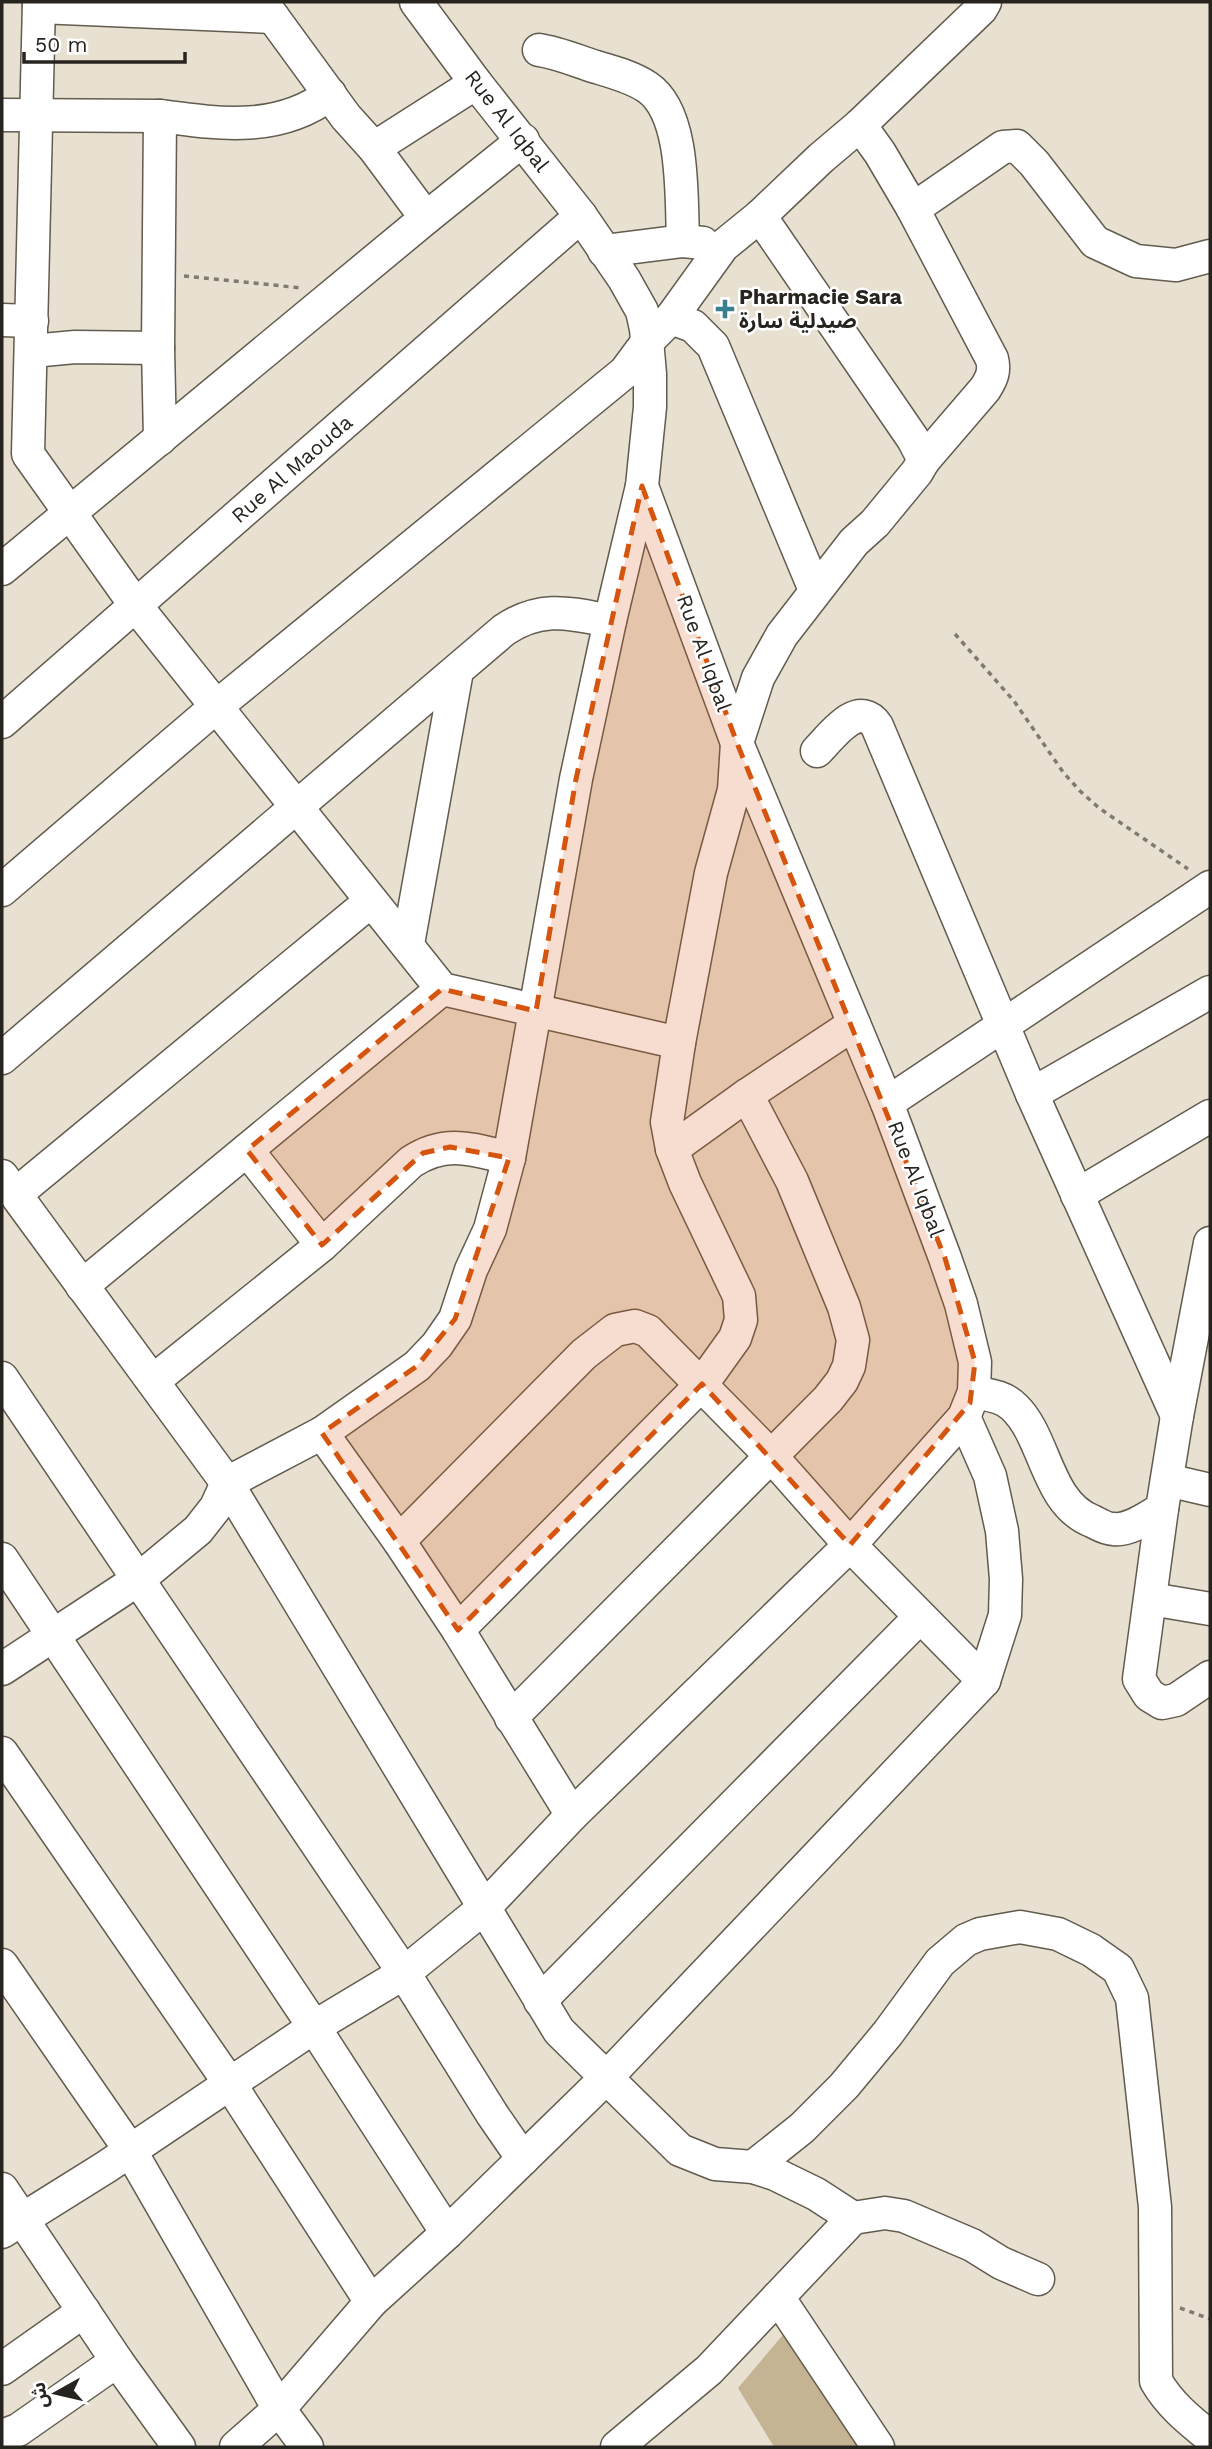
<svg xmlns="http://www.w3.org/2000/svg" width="1212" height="2449" font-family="'Work Sans','Noto Sans Arabic',sans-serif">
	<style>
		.green { fill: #c5b493 }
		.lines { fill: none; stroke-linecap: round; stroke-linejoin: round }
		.minor-casing { stroke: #625b4e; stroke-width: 35 }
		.path { stroke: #807b71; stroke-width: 3.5; stroke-dasharray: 5 5; stroke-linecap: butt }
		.minor { stroke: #fff; stroke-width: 32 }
		.marked { fill: #d5540e; fill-opacity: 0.2; stroke: #d5540e; stroke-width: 5; stroke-dasharray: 14 9; stroke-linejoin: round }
		.poi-dot { fill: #3a7f8d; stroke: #fff; stroke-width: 2.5 }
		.labels { text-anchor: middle; stroke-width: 5; stroke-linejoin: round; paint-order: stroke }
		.street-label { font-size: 21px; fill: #27241f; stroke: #fff }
		.poi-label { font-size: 21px; font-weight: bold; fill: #27241f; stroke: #fff; text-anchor: start }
	</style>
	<rect width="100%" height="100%" fill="#e8e0d1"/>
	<polygon class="green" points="787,2330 879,2447 774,2447 738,2388"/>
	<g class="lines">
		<defs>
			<g id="minor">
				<polyline points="39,2 28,454 136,606 442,989 679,1043"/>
				<polyline points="262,2 346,117 374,148 426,218"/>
				<polyline points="39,7 273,17"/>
				<path d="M 539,50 C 559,53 577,61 596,67 C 613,72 632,77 647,87 C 686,113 681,199 683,241"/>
				<polyline points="2,115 160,116"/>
				<polyline points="860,125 880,153 913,209 1003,147 1017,146 1034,163 1095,242 1136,261 1176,265 1210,256"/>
				<polyline points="374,148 476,83"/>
				<path d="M 913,209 L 992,359 C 995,371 992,378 985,389 L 924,460"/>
				<polyline points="604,251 683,241 703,243"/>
				<polyline points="671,318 693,326 713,346 815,590"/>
				<polyline points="2,320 32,321"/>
				<polyline points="32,351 75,347 158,348"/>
				<path d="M 160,439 L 158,348 L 160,116 C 219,124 279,133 330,94"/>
				<polyline points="2,569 426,218 523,140"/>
				<polyline points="2,722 581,216"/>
				<path d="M 817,751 C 831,737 858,698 877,726 L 1032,1094 L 1177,1416"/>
				<polyline points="2,890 217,706 625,372 648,341 671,318 723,246 760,216 821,158 860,125 981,9 985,2"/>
				<polyline points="408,944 457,671"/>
				<path d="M 2,1058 L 504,630 C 541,605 569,613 610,621"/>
				<polyline points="1032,1094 1210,992"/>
				<polyline points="887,1103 1210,887"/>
				<polyline points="672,1149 747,1095 854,1024"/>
				<polyline points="247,1150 322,1245"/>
				<polyline points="2,1176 227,1483 559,2031 680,2150 715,2164 753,2167 775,2174 816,2194 853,2218"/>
				<polyline points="16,1194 371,901"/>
				<polyline points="1077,1195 1210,1116"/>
				<polyline points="82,1286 442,989"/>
				<polyline points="2,1378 404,1973 492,2114 523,2159"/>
				<path d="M 153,1381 L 322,1245 L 411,1162 C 445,1139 472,1149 509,1158"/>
				<path d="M 974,1392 C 988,1395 1003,1396 1014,1407 C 1046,1437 1046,1503 1092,1521 C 1098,1524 1106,1529 1113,1529 C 1130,1531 1148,1517 1162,1509 L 1177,1416 L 1210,1243"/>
				<polyline points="322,1433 399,1541 458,1630 572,1815"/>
				<polyline points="1167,1480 1210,1490"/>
				<polyline points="1162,1509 1139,1679 1149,1695 1162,1703 1176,1700 1210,1677"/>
				<polyline points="399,1541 584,1354 615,1330 635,1326 648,1331 772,1457 850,1545 984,1681"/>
				<polyline points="2,1559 314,2027 447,2233"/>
				<polyline points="1151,1599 1210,1609"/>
				<polyline points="458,1630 702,1384 735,1338 741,1320 739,1296 685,1183 672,1149 667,1122 679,1043 711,873 734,790 737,743 758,678 782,635 854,542 875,523 917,472 924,460 913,439 760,216"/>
				<polyline points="2,1669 139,1579 198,1530 216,1507 227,1483 322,1433 417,1366 437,1345 455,1319 471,1270 490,1229 509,1158 576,779 610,621 642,486"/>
				<polyline points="511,1718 828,1399 842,1381 849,1366 853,1340 844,1307 792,1181 747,1095"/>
				<polyline points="2,1753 230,2084 371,2302"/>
				<polyline points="2,1965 130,2150 279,2409 307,2447"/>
				<polyline points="540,2001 920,1617"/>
				<path d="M 753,2167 L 802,2128 L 844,2086 L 888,2033 L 940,1962 L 966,1940 L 980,1934 L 1020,1927 L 1058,1934 L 1091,1950 L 1118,1969 L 1132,1998 L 1155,2207 L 1156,2381 C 1170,2405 1189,2420 1210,2437"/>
				<polyline points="2,2189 117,2361 179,2447"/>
				<polyline points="2,2232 106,2167 314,2027 404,1973 485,1907 572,1815 850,1545 964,1417 974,1392 975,1362 961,1304 945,1258 887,1103 737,743 642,486 650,407 650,374 646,329 642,311 624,279 581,216 476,83 416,2"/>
				<polyline points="778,2297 878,2447"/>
				<polyline points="2,2369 84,2311"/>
				<polyline points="2,2436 18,2430 117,2361"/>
				<polyline points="236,2447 279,2409 371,2302 447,2233 607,2077 984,1681 1005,1615 1006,1579 1002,1531 990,1476 964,1417"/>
				<polyline points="617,2447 709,2370 853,2218 885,2213 904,2216 972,2245 1001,2263 1038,2279"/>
			</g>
		</defs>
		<use href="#minor" class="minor-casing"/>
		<g class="path">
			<polyline points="184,276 302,288"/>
			<polyline points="955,634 1014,701 1063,772 1080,791 1099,808 1188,869"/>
			<polyline points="1180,2308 1210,2319"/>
		</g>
		<use href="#minor" class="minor"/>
	</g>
	<path class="marked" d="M 642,486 L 737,743 L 945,1258 L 975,1362 L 970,1403 L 850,1545 L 702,1384 L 458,1630 L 322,1433 L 417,1366 L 455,1319 L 509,1158 L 450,1147 L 423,1153 L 322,1245 L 247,1150 L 442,989 L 536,1011 L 576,779 Z"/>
	<path class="poi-dot" d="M721.5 298.5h7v7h7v7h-7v7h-7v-7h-7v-7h7z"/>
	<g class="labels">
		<g class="street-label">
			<text transform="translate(507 121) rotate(52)" y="7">Rue Al Iqbal</text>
			<text transform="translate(292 469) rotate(-41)" y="7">Rue Al Maouda</text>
			<text transform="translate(704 653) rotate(70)" y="7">Rue Al Iqbal</text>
			<text transform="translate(916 1179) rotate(69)" y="7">Rue Al Iqbal</text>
		</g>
		<g class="poi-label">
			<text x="739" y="304">Pharmacie Sara<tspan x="739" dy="24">صيدلية سارة</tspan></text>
		</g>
	</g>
	<rect width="1212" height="2449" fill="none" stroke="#27241f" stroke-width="7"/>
	<g transform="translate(56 2393) rotate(262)" stroke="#ffffff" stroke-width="5" paint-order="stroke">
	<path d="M0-5L12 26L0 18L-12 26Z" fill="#27241f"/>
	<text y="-10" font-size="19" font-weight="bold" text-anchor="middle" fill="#27241f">ش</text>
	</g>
	<path d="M24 52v10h161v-10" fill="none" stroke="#27241f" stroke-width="3.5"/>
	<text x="35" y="52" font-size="21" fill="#27241f" stroke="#ffffff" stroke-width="5" paint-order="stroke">50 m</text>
</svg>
